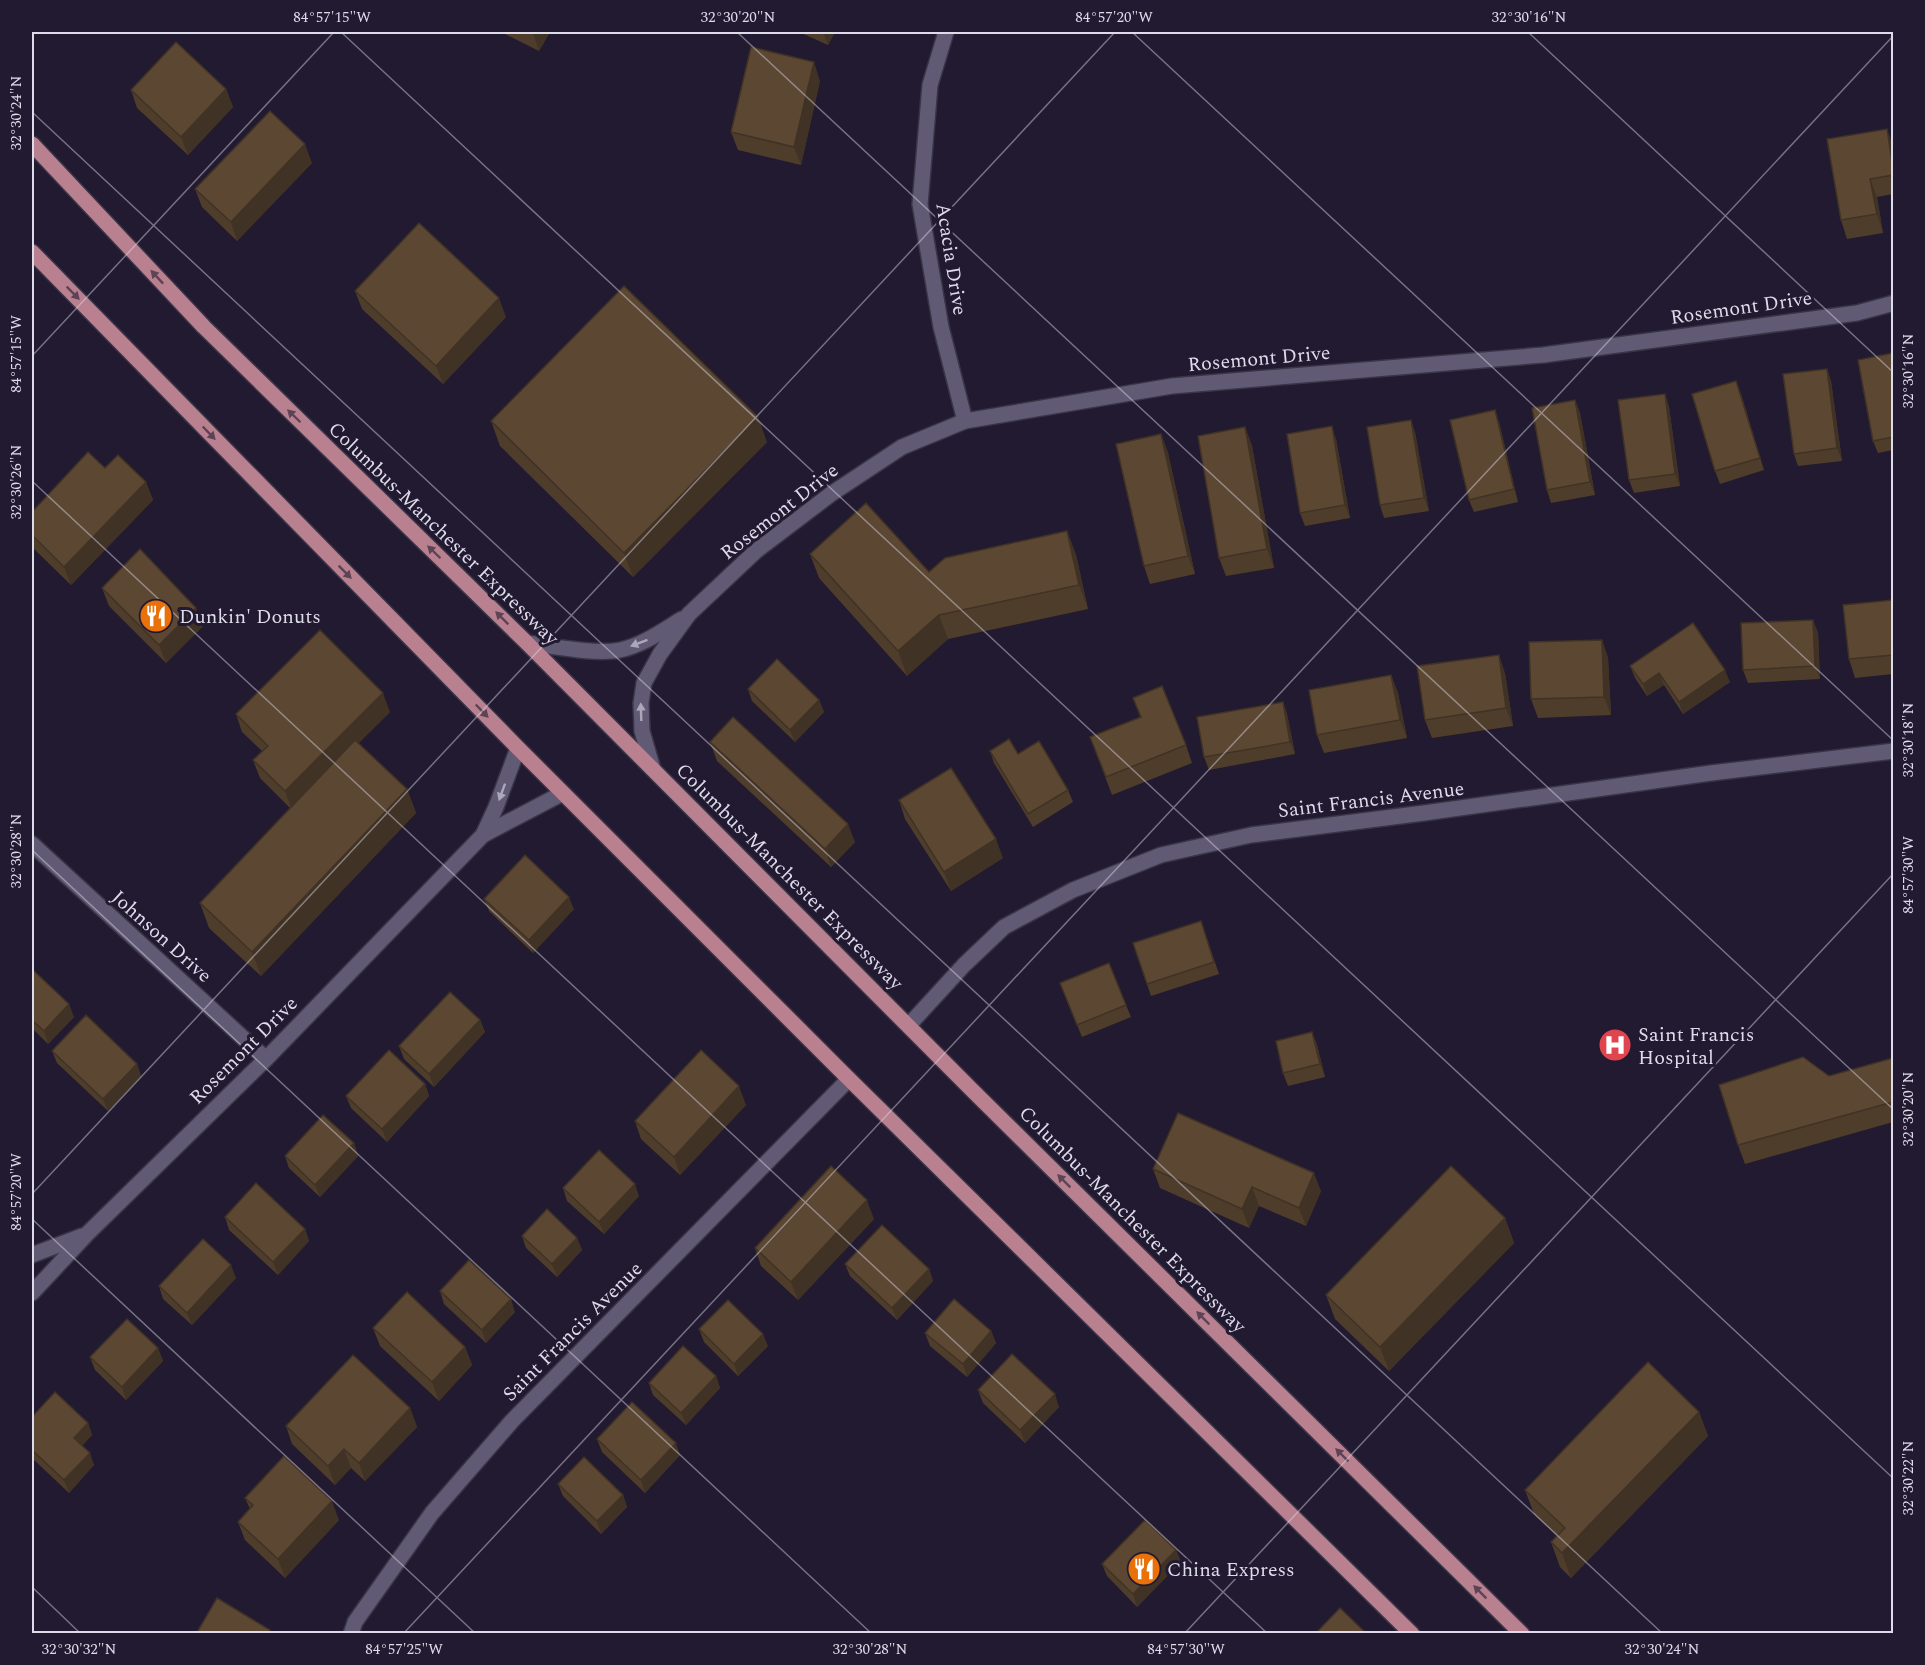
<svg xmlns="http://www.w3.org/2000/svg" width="1925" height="1665" font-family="Spectral,serif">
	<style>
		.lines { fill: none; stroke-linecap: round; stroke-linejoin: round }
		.minor-casing { stroke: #393446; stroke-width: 18 }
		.primary-casing { stroke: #393446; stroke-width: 18 }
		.minor { stroke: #615a75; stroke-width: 15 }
		.primary { stroke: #b98090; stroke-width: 15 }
		.wall { fill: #4f3d2c }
		.shaded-wall { fill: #403224 }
		.building { fill: #5c4733; stroke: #403224; stroke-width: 1.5 }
		.oneway { fill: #5e4356 }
		.oneway2 { fill: #aca7bb }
		.ticks { fill: none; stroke: #dedbea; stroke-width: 1.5; stroke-opacity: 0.45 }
		.labels { text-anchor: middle; stroke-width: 6; stroke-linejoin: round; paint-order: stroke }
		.street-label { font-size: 20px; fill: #dedbea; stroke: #211a30 }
		.poi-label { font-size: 20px; fill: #dedbea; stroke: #211a30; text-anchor: start }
		.neatline { fill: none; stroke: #dedbea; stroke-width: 2 }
		.ticks-label { font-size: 15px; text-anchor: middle; fill: #dedbea }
	</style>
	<rect width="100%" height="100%" fill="#211a30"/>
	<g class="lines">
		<defs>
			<g id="minor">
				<polyline points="946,32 930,85 920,204 941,327 965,421"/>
				<path d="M 527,643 C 553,646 595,655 620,650 C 643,645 662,631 682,619"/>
				<polyline points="653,769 642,731 641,703 644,683 660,654 689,614 756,551 831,494 902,447 965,421 1172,386 1543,355 1857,313 1894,303"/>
				<polyline points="483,835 496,807 518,748"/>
				<polyline points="32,844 266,1059"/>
				<polyline points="909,1025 964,965 1004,927 1073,890 1161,855 1251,835 1424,813 1711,773 1894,751"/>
				<polyline points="32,1255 82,1236"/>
				<polyline points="32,1293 87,1234 266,1059 483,835 563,793"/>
				<polyline points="351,1634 355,1622 432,1513 512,1421 849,1079"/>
			</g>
			<g id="primary">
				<polyline points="32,144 204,327 527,643 973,1091 1522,1634"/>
				<polyline points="32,252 518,748 849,1079 1412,1634"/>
			</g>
		</defs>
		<use href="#minor" class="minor-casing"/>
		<use href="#primary" class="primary-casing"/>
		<use href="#minor" class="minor"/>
		<use href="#primary" class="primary"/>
	</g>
	<g class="wall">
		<polygon points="501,32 550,32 539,51"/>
		<polygon points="799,32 835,32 828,45"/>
		<polygon points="820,81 801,165 738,150 731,132"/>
		<polygon points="226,89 233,107 188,155 137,108 131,90"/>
		<polygon points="1893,146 1893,194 1877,197 1883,233 1847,239 1841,220"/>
		<polygon points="312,163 237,241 202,207 195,189"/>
		<polygon points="355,291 506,317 443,384 362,309"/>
		<polygon points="1893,353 1893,450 1878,453 1873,441"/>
		<polygon points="1827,369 1831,381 1842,461 1798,466 1794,454"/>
		<polygon points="1736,381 1764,470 1720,484 1715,471"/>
		<polygon points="1665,394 1669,407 1680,486 1634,493 1629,480"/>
		<polygon points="1575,400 1580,413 1595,495 1551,503 1547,490"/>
		<polygon points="491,421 767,442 633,577 500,446"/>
		<polygon points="1499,422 1518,502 1474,512 1469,500"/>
		<polygon points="1245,427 1252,446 1274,568 1226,576 1219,558"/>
		<polygon points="1415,432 1429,511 1384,518 1380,505"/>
		<polygon points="1161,434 1168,453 1195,574 1150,584 1144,566"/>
		<polygon points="1336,439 1350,518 1305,526 1300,513"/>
		<polygon points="105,468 146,482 153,500 71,585 32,547 32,512"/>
		<polygon points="1067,531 1076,555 1088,609 948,639 907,676 819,578 810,554 929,572"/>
		<polygon points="102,588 203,626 166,663 109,606"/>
		<polygon points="1893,600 1893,674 1855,678 1849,659"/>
		<polygon points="1818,632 1820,679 1748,683 1743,670"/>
		<polygon points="1602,640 1608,658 1611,715 1538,718 1531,699"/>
		<polygon points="1630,666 1730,682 1683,714 1664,685 1647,696 1635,678"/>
		<polygon points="1505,673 1513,726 1432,738 1425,720"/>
		<polygon points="1391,675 1398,693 1407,738 1324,753 1317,735"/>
		<polygon points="748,689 819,700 824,712 795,742 752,701"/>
		<polygon points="1133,698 1186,745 1192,763 1112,795 1090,737 1140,717"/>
		<polygon points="1283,702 1287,714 1295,754 1209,770 1204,757"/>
		<polygon points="390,712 358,743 407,789 416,813 261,976 209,928 200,903 290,808 260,778 253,760 262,751 242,732 236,714"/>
		<polygon points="710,742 855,842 831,867 717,761"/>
		<polygon points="990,751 1018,754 1068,790 1073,802 1033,827 994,763"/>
		<polygon points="899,800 1003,858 951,891 905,819"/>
		<polygon points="484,899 574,909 533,953 489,911"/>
		<polygon points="1201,921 1219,974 1151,996 1133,943"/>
		<polygon points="32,972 74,1017 48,1044 32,1028"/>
		<polygon points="1060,983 1126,1005 1131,1017 1082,1037"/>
		<polygon points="480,1020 485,1032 434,1087 404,1059 399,1046"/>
		<polygon points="1312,1032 1317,1045 1325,1077 1288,1086 1283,1073"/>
		<polygon points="52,1051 137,1064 141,1076 108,1111 57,1063"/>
		<polygon points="1893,1058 1893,1122 1745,1164 1738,1145 1829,1076"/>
		<polygon points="425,1084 429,1096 387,1142 351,1108 346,1096"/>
		<polygon points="746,1105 680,1175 641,1139 635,1121"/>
		<polygon points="354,1143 358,1156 320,1197 289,1168 285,1156"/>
		<polygon points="1153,1169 1321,1191 1306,1226 1259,1206 1249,1228 1160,1188"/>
		<polygon points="563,1188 639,1196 604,1234 567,1201"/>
		<polygon points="225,1217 305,1229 309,1241 278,1275 229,1230"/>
		<polygon points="1505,1218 1514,1243 1389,1371 1335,1319 1326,1295"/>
		<polygon points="874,1219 798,1300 761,1266 755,1248"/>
		<polygon points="522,1236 577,1238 582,1250 557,1277 526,1248"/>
		<polygon points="845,1264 929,1269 933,1281 897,1320 850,1276"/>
		<polygon points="236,1278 192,1325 163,1299 159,1286"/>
		<polygon points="440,1291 515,1312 486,1343 444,1304"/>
		<polygon points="373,1328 465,1347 472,1365 439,1401 380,1346"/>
		<polygon points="699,1329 768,1346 738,1376 704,1342"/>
		<polygon points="991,1331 996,1343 967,1377 930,1346 925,1333"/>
		<polygon points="158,1348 163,1361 126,1400 95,1370 90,1357"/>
		<polygon points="716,1376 720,1388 686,1425 653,1395 649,1383"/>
		<polygon points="978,1390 1059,1407 1025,1443 983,1403"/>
		<polygon points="410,1408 417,1427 365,1481 351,1468 335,1485 292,1444 286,1426"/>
		<polygon points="1699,1412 1708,1436 1571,1578 1560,1567 1551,1542 1557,1536 1534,1514 1525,1490"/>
		<polygon points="32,1417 88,1423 92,1435 82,1446 94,1465 69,1493 32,1458"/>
		<polygon points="597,1439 680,1455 645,1493 602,1452"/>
		<polygon points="558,1484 623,1495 627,1507 601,1534 563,1496"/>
		<polygon points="245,1498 339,1520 285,1578 245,1540 238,1522 250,1509"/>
		<polygon points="1176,1550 1181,1562 1137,1607 1107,1576 1102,1564"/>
	</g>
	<g class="shaded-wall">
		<polygon points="533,32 550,32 539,51 533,33"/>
		<polygon points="823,32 835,32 828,45"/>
		<polygon points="814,62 820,81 801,165 794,147"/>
		<polygon points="226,89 233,107 188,155 181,137"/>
		<polygon points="1887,129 1893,146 1893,168"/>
		<polygon points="305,144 312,163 237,241 231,222"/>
		<polygon points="1870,179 1877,197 1883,233 1877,214"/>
		<polygon points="499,298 506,317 443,384 436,366"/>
		<polygon points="1827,369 1831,381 1842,461 1837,448"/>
		<polygon points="1736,381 1741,393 1764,470 1760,458"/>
		<polygon points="1665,394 1669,407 1680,486 1675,474"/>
		<polygon points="1575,400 1580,413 1595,495 1590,482"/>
		<polygon points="1495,410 1499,422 1518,502 1514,489"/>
		<polygon points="758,417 767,442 633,577 624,553"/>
		<polygon points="1411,420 1415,432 1429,511 1424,498"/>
		<polygon points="1332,426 1336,439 1350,518 1345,505"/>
		<polygon points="1245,427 1252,446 1274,568 1267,549"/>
		<polygon points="1161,434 1168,453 1195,574 1188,556"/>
		<polygon points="146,482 153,500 71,585 64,567"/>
		<polygon points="1067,531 1076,555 1088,609 1079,585"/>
		<polygon points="196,608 203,626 166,663 159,645"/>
		<polygon points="939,615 948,639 907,676 898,651"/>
		<polygon points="1813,620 1818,632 1820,679 1815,666"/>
		<polygon points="1602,640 1608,658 1611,715 1604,697"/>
		<polygon points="1499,655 1505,673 1513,726 1506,708"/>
		<polygon points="1725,670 1730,682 1683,714 1679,702"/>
		<polygon points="1659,673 1664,685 1647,696 1643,684"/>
		<polygon points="1391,675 1398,693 1407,738 1400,720"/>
		<polygon points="383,693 390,712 292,810 285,791"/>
		<polygon points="819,700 824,712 795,742 790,730"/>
		<polygon points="1283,702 1287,714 1295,754 1290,742"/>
		<polygon points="407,789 416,813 261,976 252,952"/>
		<polygon points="848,824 855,842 831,867 825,849"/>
		<polygon points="996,839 1003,858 951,891 944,872"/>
		<polygon points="569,897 574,909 533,953 529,940"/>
		<polygon points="69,1004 74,1017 48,1044 44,1031"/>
		<polygon points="480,1020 485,1032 434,1087 429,1074"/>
		<polygon points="1312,1032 1317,1045 1325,1077 1320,1064"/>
		<polygon points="137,1064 141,1076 108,1111 103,1099"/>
		<polygon points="425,1084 429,1096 387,1142 382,1129"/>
		<polygon points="739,1086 746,1105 680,1175 674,1157"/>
		<polygon points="354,1143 358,1156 320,1197 315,1185"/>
		<polygon points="1314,1173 1321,1191 1306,1226 1299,1208"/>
		<polygon points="635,1184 639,1196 604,1234 599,1222"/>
		<polygon points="1252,1187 1259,1206 1249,1228 1242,1209"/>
		<polygon points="867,1200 874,1219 798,1300 791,1282"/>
		<polygon points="1505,1218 1514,1243 1389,1371 1380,1347"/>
		<polygon points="305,1229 309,1241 278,1275 273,1262"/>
		<polygon points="577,1238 582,1250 557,1277 552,1264"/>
		<polygon points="231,1265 236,1278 192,1325 187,1313"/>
		<polygon points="929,1269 933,1281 897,1320 892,1308"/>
		<polygon points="511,1299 515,1312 486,1343 482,1330"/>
		<polygon points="991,1331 996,1343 967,1377 963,1364"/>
		<polygon points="763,1334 768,1346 738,1376 734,1364"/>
		<polygon points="465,1347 472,1365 439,1401 432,1382"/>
		<polygon points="158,1348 163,1361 126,1400 122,1387"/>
		<polygon points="716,1376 720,1388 686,1425 681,1413"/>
		<polygon points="1055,1394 1059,1407 1025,1443 1020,1430"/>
		<polygon points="410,1408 417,1427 365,1481 359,1463"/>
		<polygon points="1699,1412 1708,1436 1571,1578 1562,1553"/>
		<polygon points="88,1423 92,1435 78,1450 74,1438"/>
		<polygon points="676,1443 680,1455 645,1493 641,1480"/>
		<polygon points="344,1449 351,1468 335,1485 328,1466"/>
		<polygon points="90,1453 94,1465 69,1493 64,1480"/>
		<polygon points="623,1495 627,1507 601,1534 597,1521"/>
		<polygon points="332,1501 339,1520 285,1578 278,1559"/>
		<polygon points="1176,1550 1181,1562 1137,1607 1133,1594"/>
	</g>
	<g class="building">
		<polygon points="176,42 226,89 181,137 131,90"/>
		<polygon points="751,47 814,62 794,147 731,132"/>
		<polygon points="270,111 305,144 231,222 195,189"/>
		<polygon points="1887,129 1893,168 1893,175 1870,179 1877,214 1841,220 1827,139"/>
		<polygon points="419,223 499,298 436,366 355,291"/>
		<polygon points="624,286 758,417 624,553 491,421"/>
		<polygon points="1893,353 1893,437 1873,441 1858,360"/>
		<polygon points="1827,369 1837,448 1794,454 1783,374"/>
		<polygon points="1736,381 1760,458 1715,471 1692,394"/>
		<polygon points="1665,394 1675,474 1629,480 1618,400"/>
		<polygon points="1575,400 1590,482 1547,490 1532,408"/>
		<polygon points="1495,410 1514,489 1469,500 1450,420"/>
		<polygon points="1411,420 1424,498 1380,505 1367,427"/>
		<polygon points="1332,426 1345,505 1300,513 1287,434"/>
		<polygon points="1245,427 1267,549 1219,558 1198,436"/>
		<polygon points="1161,434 1188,556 1144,566 1116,444"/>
		<polygon points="88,452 105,468 118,455 146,482 64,567 32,535 32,512"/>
		<polygon points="866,503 929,572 945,558 1067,531 1079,585 939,615 898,651 810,554"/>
		<polygon points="140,549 196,608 159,645 102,588"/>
		<polygon points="1893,600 1893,655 1849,659 1843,605"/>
		<polygon points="1813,620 1815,666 1743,670 1741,623"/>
		<polygon points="1693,623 1725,670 1679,702 1659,673 1643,684 1630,666"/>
		<polygon points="320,630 383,693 285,791 253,760 268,746 236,714"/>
		<polygon points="1602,640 1604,697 1531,699 1529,642"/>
		<polygon points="1499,655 1506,708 1425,720 1417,666"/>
		<polygon points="777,659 819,700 790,730 748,689"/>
		<polygon points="1391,675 1400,720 1317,735 1309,690"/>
		<polygon points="1162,686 1186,745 1106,777 1090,737 1141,717 1133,698"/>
		<polygon points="1283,702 1290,742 1204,757 1197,717"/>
		<polygon points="733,717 848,824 825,849 710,742"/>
		<polygon points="1009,739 1018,754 1039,741 1068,790 1028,814 990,751"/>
		<polygon points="355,740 407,789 252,952 200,903"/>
		<polygon points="951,768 996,839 944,872 899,800"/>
		<polygon points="525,855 569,897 529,940 484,899"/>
		<polygon points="1201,921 1214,962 1147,984 1133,943"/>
		<polygon points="1109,963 1126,1005 1077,1025 1060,983"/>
		<polygon points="33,970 69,1004 44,1031 32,1020 32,972"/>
		<polygon points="450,992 480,1020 429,1074 399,1046"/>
		<polygon points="86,1015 137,1064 103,1099 52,1051"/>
		<polygon points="1312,1032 1320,1064 1283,1073 1276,1041"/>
		<polygon points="389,1050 425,1084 382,1129 346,1096"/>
		<polygon points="701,1050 739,1086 674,1157 635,1121"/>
		<polygon points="1803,1057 1829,1076 1893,1058 1893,1102 1738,1145 1719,1085"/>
		<polygon points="1178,1113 1314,1173 1299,1208 1252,1187 1242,1209 1153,1169"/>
		<polygon points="323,1115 354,1143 315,1185 285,1156"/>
		<polygon points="599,1150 635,1184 599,1222 563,1188"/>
		<polygon points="831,1166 867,1200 791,1282 755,1248"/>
		<polygon points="1451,1166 1505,1218 1380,1347 1326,1295"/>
		<polygon points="256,1183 305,1229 273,1262 225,1217"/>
		<polygon points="547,1209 577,1238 552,1264 522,1236"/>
		<polygon points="882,1225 929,1269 892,1308 845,1264"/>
		<polygon points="203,1239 231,1265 187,1313 159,1286"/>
		<polygon points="469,1260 511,1299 482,1330 440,1291"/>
		<polygon points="407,1292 465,1347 432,1382 373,1328"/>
		<polygon points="954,1299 991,1331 963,1364 925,1333"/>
		<polygon points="728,1300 763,1334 734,1364 699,1329"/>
		<polygon points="127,1319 158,1348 122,1387 90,1357"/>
		<polygon points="683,1346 716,1376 681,1413 649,1383"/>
		<polygon points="1012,1354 1055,1394 1020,1430 978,1390"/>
		<polygon points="353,1355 410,1408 359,1463 344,1449 328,1466 286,1426"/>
		<polygon points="1648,1362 1699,1412 1562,1553 1551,1542 1565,1528 1525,1490"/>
		<polygon points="55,1392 88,1423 74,1438 90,1453 64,1480 32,1450 32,1417"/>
		<polygon points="632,1402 676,1443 641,1480 597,1439"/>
		<polygon points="284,1456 332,1501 278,1559 238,1522 253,1505 245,1498"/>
		<polygon points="584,1457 623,1495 597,1521 558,1484"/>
		<polygon points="1145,1520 1176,1550 1133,1594 1102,1564"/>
		<polygon points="217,1598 270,1630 268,1634 196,1634"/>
		<polygon points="1340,1608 1367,1634 1315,1634"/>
	</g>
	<defs><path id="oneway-solid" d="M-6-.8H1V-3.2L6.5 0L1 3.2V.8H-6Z" transform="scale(1.5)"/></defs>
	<g class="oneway">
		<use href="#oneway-solid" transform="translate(157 277) rotate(-133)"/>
		<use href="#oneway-solid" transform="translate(73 293) rotate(45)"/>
		<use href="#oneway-solid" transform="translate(294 416) rotate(-136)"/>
		<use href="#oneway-solid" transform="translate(209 433) rotate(46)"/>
		<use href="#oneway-solid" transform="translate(434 552) rotate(-136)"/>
		<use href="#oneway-solid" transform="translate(345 572) rotate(45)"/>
		<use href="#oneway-solid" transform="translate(502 618) rotate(-135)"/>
		<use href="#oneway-solid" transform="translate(482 711) rotate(46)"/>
		<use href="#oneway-solid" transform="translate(1064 1181) rotate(-135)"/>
		<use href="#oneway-solid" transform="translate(1203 1318) rotate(-135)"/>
		<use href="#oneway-solid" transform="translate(1342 1455) rotate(-135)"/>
		<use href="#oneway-solid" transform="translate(1480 1592) rotate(-135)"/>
	</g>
	<g class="oneway2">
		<use href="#oneway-solid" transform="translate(639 643) rotate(159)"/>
		<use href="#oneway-solid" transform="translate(641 712) rotate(-92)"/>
		<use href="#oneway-solid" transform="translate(502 792) rotate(110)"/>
	</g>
	<path class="ticks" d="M 341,32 L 1894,1479M 737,32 L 1894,1110M 1132,32 L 1894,741M 1528,32 L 1894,373M 32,112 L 1663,1634M 32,356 L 334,32M 32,481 L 1268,1634M 32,850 L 872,1634M 32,1194 L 1115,32M 32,1219 L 476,1634M 32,1587 L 81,1634M 403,1634 L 1894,35M 1184,1634 L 1894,873"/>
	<defs>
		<symbol id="restaurant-disc" viewBox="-11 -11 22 22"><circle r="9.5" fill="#e8710a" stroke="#211a30"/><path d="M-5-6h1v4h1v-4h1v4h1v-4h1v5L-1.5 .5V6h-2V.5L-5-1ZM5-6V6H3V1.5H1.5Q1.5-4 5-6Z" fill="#fff"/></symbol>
		<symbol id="hospital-disc" viewBox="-11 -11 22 22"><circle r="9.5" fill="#e0444e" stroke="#211a30"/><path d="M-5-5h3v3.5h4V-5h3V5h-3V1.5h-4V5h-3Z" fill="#fff"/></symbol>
	</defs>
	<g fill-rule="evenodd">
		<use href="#restaurant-disc" x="137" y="597" width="38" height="38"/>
		<use href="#hospital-disc" x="1596" y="1026" width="38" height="38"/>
		<use href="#restaurant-disc" x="1125" y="1550" width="38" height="38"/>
	</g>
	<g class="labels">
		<g class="street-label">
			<text transform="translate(952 259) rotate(81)" y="7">Acacia Drive</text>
			<text transform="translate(1741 307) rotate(-8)" y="7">Rosemont Drive</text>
			<text transform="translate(1259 358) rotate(-5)" y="7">Rosemont Drive</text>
			<text transform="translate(779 511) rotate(-38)" y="7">Rosemont Drive</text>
			<text transform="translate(444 533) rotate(44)" y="7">Columbus-Manchester Expressway</text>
			<text transform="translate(1371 799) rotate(-7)" y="7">Saint Francis Avenue</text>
			<text transform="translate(790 876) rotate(45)" y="7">Columbus-Manchester Expressway</text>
			<text transform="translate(162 936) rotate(42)" y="7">Johnson Drive</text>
			<text transform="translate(243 1050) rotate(-45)" y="7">Rosemont Drive</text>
			<text transform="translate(1133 1219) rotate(45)" y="7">Columbus-Manchester Expressway</text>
			<text transform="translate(572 1331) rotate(-45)" y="7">Saint Francis Avenue</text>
		</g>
		<g class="poi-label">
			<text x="179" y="623">Dunkin' Donuts</text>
			<text x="1638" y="1041">Saint Francis<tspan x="1638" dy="23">Hospital</tspan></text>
			<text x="1167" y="1576">China Express</text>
		</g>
	</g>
	<rect width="1925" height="1665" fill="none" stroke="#211a30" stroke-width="66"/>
	<rect x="33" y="33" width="1859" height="1599" class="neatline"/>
	<g class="ticks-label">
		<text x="332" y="22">84°57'15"W</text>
		<text x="738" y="22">32°30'20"N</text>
		<text x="1114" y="22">84°57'20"W</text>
		<text x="1529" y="22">32°30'16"N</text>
		<text transform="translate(16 113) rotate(-90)" y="5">32°30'24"N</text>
		<text transform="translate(16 354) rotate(-90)" y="5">84°57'15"W</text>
		<text transform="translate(1908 371) rotate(-90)" y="5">32°30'16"N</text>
		<text transform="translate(16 482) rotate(-90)" y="5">32°30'26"N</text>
		<text transform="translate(1908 740) rotate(-90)" y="5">32°30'18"N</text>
		<text transform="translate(16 851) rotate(-90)" y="5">32°30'28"N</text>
		<text transform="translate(1908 875) rotate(-90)" y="5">84°57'30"W</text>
		<text transform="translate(1908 1109) rotate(-90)" y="5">32°30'20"N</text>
		<text transform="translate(16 1192) rotate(-90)" y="5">84°57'20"W</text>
		<text transform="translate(1908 1478) rotate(-90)" y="5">32°30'22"N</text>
		<text x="79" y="1654">32°30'32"N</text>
		<text x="404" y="1654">84°57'25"W</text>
		<text x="870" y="1654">32°30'28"N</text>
		<text x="1186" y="1654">84°57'30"W</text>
		<text x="1662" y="1654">32°30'24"N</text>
	</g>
</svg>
